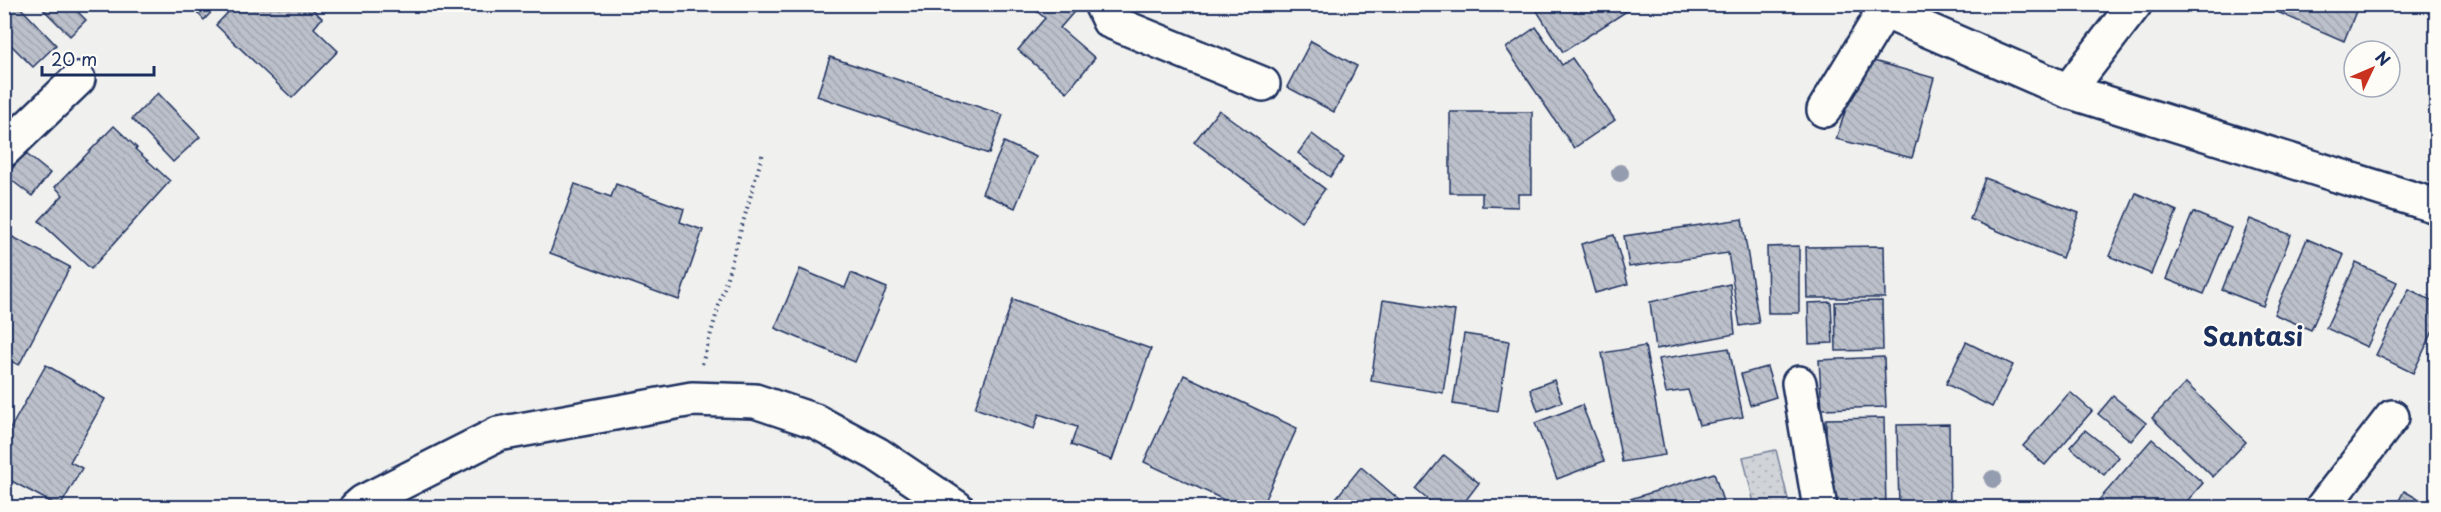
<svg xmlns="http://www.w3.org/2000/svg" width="2441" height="512" font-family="'Playpen Sans',sans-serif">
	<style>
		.grass { fill: url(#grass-dots); stroke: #76819b; stroke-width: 1.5 }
		.building { fill: url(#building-back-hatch); stroke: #1b2f5e; stroke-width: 1.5 }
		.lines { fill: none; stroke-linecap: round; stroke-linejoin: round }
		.minor-casing { stroke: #1b2f5e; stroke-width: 38 }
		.path { stroke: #1b2f5e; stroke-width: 4; stroke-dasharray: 1.5 4.5; stroke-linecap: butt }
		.minor { stroke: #fdfcf7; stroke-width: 33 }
		.tree { fill: #949caf }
		.labels { text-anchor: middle; stroke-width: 4.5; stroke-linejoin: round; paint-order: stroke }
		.district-label { font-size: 26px; font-weight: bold; fill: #1b2f5e; stroke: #fdfcf7 }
	</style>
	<defs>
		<pattern id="grass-dots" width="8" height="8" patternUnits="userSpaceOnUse" patternTransform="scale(1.5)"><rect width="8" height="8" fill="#d0d3d8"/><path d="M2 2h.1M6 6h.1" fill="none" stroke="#b2b5bc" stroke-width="1.8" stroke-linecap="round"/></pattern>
		<pattern id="building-back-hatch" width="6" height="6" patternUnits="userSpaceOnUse" patternTransform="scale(1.5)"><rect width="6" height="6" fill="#bbc0ca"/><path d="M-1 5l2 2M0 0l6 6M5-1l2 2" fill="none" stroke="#a0a5b0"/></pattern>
	</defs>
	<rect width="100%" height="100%" fill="#f0f0ee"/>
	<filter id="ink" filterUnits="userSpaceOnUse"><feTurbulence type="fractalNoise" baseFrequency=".0167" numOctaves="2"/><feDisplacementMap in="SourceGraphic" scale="12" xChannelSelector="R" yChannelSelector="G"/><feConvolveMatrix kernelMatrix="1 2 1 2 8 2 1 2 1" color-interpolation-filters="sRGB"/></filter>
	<g filter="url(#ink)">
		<polygon class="grass" points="1776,450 1790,507 1755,507 1743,457"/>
		<g class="building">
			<polygon points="4,4 17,4 56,45 33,67 4,38"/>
			<polygon points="42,4 70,4 86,20 70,36 40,6"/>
			<polygon points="189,4 219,4 204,20"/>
			<polygon points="236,4 307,4 322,18 314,28 338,51 292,98 216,25"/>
			<polygon points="1039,4 1079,6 1060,28 1095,58 1067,92 1018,50 1045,18 1035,10"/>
			<polygon points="1547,4 1638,4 1563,52 1537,11"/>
			<polygon points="2259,4 2359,4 2344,41"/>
			<polygon points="1536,27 1562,65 1572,58 1615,120 1574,148 1506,48"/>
			<polygon points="1311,41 1357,66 1334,112 1287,87"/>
			<polygon points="830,57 1003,115 989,154 817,96"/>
			<polygon points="1863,58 1934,78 1912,158 1836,139"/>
			<polygon points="158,93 200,137 173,162 132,119"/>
			<polygon points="4,105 11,112 4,119"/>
			<polygon points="1219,110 1325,189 1301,222 1194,142"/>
			<polygon points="1450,112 1532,112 1532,194 1518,194 1518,207 1482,206 1482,193 1450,193"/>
			<polygon points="114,126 137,148 135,149 170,181 91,269 39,221 63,195 55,187"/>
			<polygon points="1312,134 1344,158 1330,177 1298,153"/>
			<polygon points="1004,142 1036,157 1015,208 982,193"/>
			<polygon points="25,153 50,173 32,196 6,176"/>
			<polygon points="1985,178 2079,213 2062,258 1970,219"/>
			<polygon points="575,184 611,197 616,184 684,209 680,222 703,230 679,300 550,253"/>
			<polygon points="2136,193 2177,211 2151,274 2109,256"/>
			<polygon points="2193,212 2231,228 2204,294 2166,279"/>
			<polygon points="1742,219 1759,323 1740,326 1728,253 1629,267 1624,236"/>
			<polygon points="2250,219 2291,235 2263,306 2222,290"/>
			<polygon points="5,233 70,267 19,365 4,358"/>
			<polygon points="1614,235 1628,284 1595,293 1581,244"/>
			<polygon points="2307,239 2344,255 2311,330 2274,314"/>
			<polygon points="1799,246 1799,313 1768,313 1767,247"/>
			<polygon points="1884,246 1885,298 1807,298 1806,247"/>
			<polygon points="2356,263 2397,282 2367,347 2326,328"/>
			<polygon points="800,269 845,288 851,273 887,288 855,362 775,328"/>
			<polygon points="1730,284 1735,334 1656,349 1650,302"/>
			<polygon points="2409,289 2436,303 2436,325 2413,373 2376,355"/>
			<polygon points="1013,299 1151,349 1112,460 1071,445 1077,427 1039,414 1034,429 975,408"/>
			<polygon points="1383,300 1455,311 1443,393 1371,381"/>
			<polygon points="1882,301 1883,350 1836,351 1835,302"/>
			<polygon points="1831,302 1833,343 1809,344 1808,303"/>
			<polygon points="1464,334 1509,341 1498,411 1453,404"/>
			<polygon points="1966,342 2013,365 1992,407 1946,384"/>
			<polygon points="1645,346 1665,455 1622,462 1602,353"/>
			<polygon points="1729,348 1743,417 1699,425 1688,390 1666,393 1658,359"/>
			<polygon points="1884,357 1886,407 1822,409 1819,360"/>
			<polygon points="46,365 105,399 70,462 82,468 60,507 4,477 4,440"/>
			<polygon points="1767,367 1776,397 1750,405 1741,374"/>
			<polygon points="1184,375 1297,428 1261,508 1241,508 1144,462"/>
			<polygon points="1554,380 1562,402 1538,411 1530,389"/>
			<polygon points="2186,383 2246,442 2213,477 2152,418"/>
			<polygon points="2070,392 2092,411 2045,465 2023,446"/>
			<polygon points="2113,396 2146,423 2131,441 2098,414"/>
			<polygon points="1582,405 1604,461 1557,479 1535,423"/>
			<polygon points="1884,418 1886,508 1826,508 1826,419"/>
			<polygon points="1949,424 1950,508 1899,508 1897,425"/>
			<polygon points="2085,430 2119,457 2104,475 2070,447"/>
			<polygon points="2152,439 2203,483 2181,508 2092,508"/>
			<polygon points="1444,455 1479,483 1460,508 1438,508 1416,490"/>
			<polygon points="1361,467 1409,508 1328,508"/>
			<polygon points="1714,473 1725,508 1630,508 1627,500"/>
			<polygon points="2404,491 2434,508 2395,508"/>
		</g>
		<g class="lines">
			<defs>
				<g id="minor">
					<polyline points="1101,4 1109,21 1263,84"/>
					<polyline points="1876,4 1884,11 2068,91 2436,206"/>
					<polyline points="2068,91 2135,4"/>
					<polyline points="1824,110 1884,11"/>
					<polyline points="4,150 78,79"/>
					<polyline points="1799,383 1820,508"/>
					<polyline points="356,508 363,502 498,434 692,399 755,401 815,421 877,454 957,508"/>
					<polyline points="2322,508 2392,417"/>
				</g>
			</defs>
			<use href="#minor" class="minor-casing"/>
			<polyline class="path" points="702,364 763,153"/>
			<use href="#minor" class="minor"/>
		</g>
		<g class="tree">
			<circle cx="1620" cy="173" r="9"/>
			<circle cx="1993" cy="479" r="9"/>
		</g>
	</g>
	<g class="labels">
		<g class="district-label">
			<text x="2253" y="346">Santasi</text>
		</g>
	</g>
	<rect width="2441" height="512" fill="none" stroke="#fdfcf7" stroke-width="24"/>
	<rect x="12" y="12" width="2417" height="488" fill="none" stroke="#1b2f5e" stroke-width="2" filter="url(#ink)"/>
	<g transform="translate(2372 69) rotate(46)"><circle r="28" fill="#fdfcf7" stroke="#a3aaba" stroke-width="1.5"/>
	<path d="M0-4.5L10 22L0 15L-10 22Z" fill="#c8321e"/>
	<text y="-9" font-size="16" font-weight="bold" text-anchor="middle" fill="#1b2f5e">N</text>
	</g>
	<path d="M42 66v9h112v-9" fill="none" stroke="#1b2f5e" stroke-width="3"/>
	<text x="51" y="66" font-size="18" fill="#1b2f5e" stroke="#fdfcf7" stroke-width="4.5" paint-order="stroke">20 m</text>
</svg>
